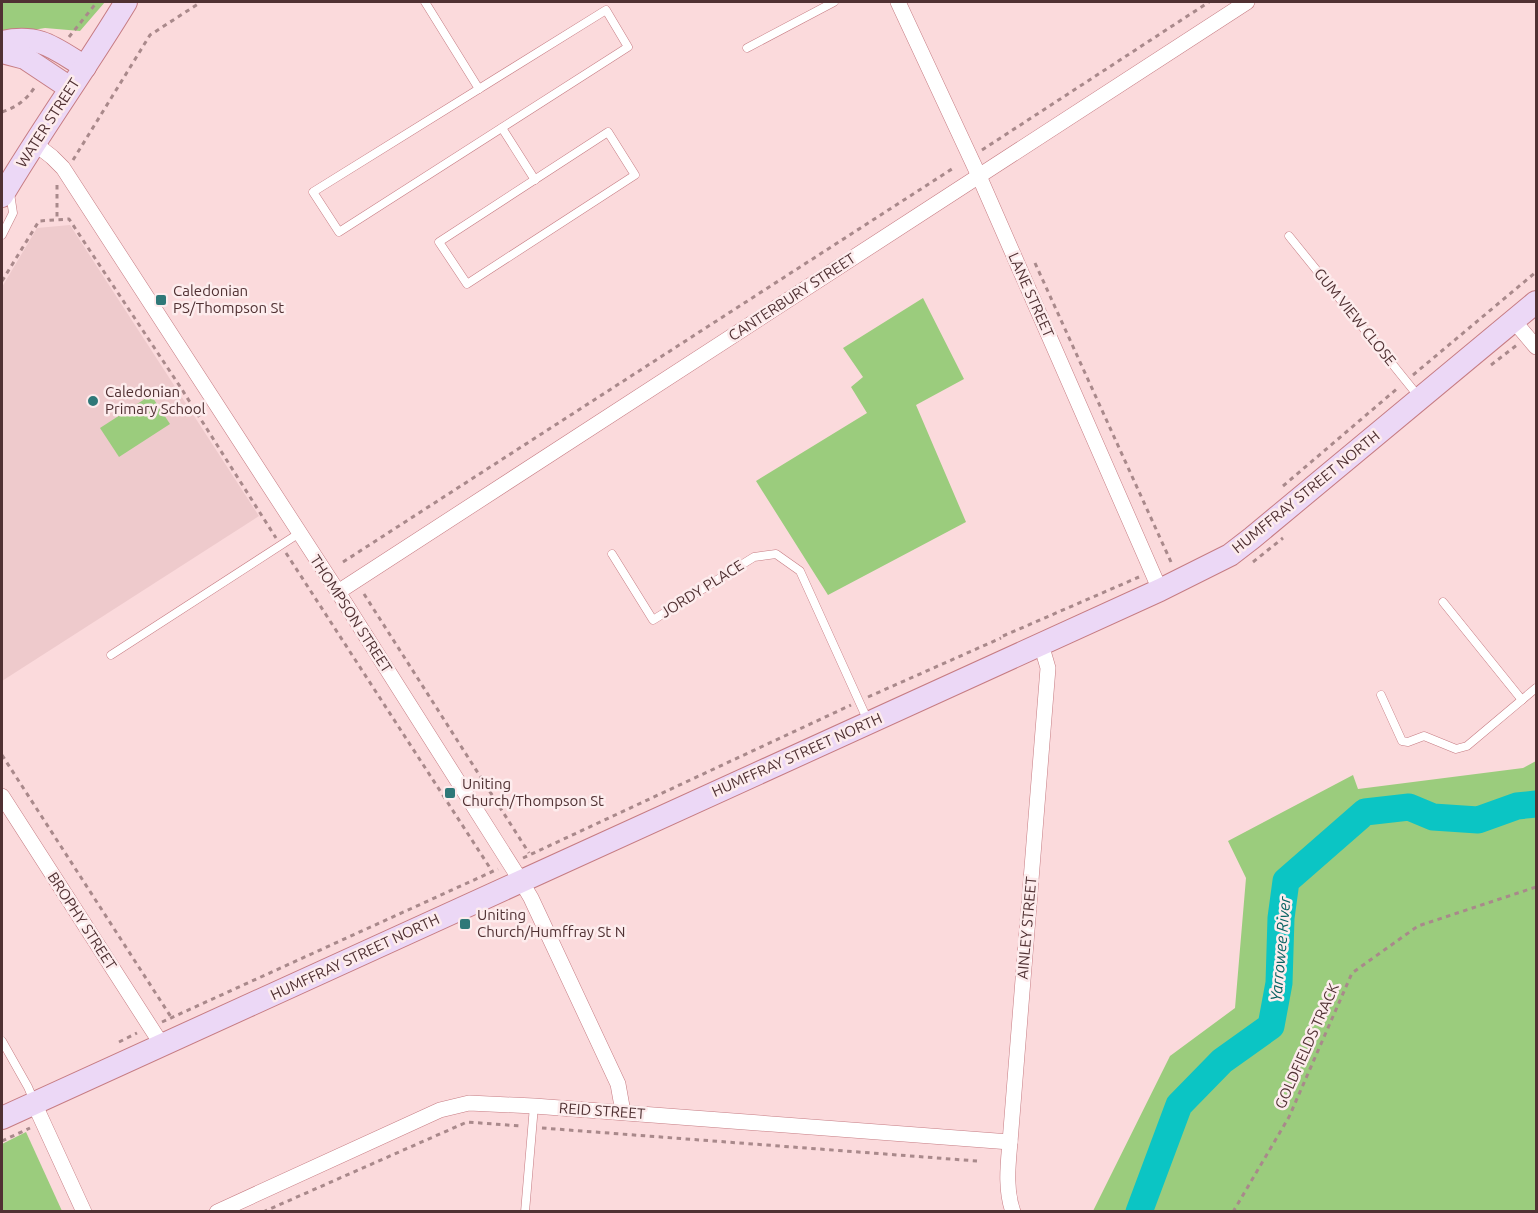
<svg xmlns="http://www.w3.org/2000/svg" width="1538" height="1213" font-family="Ubuntu,sans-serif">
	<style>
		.built { fill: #eecacc }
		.green { fill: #9bcc7d }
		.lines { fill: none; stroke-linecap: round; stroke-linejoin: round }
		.river { stroke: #0bc5c4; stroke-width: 27 }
		.lane-casing { stroke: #c67c83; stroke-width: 9 }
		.street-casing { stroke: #c67c83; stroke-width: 16 }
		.secondary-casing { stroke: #c67c83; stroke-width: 24 }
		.path { stroke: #a9898b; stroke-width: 3; stroke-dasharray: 4.5 4.5; stroke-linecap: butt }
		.lane { stroke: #fff; stroke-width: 8 }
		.street { stroke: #fff; stroke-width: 15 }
		.secondary { stroke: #ecd8f6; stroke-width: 22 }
		.poi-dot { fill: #2f7878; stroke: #fdeced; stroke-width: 2 }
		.labels { text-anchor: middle; stroke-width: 5; stroke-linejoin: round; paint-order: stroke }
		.street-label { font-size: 15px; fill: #503133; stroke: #fdeced }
		.poi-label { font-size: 15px; fill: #503133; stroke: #fdeced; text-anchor: start }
		.water-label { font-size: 16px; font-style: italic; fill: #096363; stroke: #fdeced }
	</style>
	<rect width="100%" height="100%" fill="#fbdadc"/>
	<polygon class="built" points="70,225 259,516 2,681 2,287 37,228"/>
	<g class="green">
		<polygon points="2,2 105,2 80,31 45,28 2,35"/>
		<polygon points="923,298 964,379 916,405 966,522 828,595 756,481 867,413 851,387 863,377 843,348"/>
		<polygon points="151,395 170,424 119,457 100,428"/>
		<polygon points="1536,761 1536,1211 1093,1211 1170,1056 1235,1008 1246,878 1228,841 1353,775 1358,789 1523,768"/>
		<polygon points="26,1132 62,1211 2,1211 2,1144"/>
	</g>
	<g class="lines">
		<polyline class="river" points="1139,1212 1179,1105 1222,1061 1271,1026 1279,983 1281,918 1286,881 1365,812 1409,807 1433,817 1478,820 1517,806 1536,804"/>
		<defs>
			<g id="lane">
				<polyline points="425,2 479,89"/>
				<polygon points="606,10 628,47 339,232 313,192"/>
				<polyline points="747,48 834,2"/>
				<polyline points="502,128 535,180"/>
				<polygon points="608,132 635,175 467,284 439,242"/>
				<polyline points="2,235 13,213 10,193"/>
				<polyline points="1289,236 1419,397"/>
				<polyline points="612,554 653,620 754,557 776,554 800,571 868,721"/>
				<polyline points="1443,602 1522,700"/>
				<polyline points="111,655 298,534"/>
				<polyline points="1381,695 1402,741 1408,742 1424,736 1456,749 1467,746 1536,688"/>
				<polyline points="2,1041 28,1087 34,1101"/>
				<polyline points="525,1212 534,1106"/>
			</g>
			<g id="street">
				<polyline points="898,2 979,176 1160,590"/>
				<polyline points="34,143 52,157 63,168 338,592 521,881 531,898 618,1084 623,1112"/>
				<polyline points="1514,321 1536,347"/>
				<polyline points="338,592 1247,2"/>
				<polyline points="2,796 162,1045"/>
				<polyline points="34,1103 84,1212"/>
				<polyline points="217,1212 440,1110 469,1103 534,1106 1010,1142"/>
				<path d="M 1013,1212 C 1005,1189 1008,1165 1010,1142 L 1048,668 L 1041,644"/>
			</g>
			<g id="secondary">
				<path d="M 2,42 C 40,34 54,48 85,67"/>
				<polyline points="2,52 25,58 70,88"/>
				<path d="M 2,196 C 41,130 86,68 126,2"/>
				<polyline points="2,1118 1160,590 1230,555 1252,538 1536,302"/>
			</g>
		</defs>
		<use href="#lane" class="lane-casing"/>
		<use href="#street" class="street-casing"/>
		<use href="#secondary" class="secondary-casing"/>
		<g class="path">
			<polyline points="69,37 97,2"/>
			<path d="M 2,112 C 17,107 26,100 35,87"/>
			<polyline points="982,150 1209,2"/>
			<polyline points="73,160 150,35 198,4 196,2"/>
			<polyline points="57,185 57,220"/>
			<polyline points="1035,263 1171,562"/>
			<polyline points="2,281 39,221 69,219 181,388 276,538"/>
			<polyline points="1491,365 1517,345"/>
			<polyline points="1413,375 1536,272"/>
			<polyline points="1283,486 1399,387"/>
			<polyline points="286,553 492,871"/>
			<polyline points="343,562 955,167"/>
			<polyline points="1253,562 1283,538"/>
			<polyline points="364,594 529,853"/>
			<polyline points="1003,636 1139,577"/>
			<polyline points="868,697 1001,638"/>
			<polyline points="2,755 171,1017"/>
			<polyline points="523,858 851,705"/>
			<polyline points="162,1022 498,869"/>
			<polyline points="119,1042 137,1033"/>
			<polyline points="542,1128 977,1161"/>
			<polyline points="2,1141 30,1128"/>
			<polyline points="263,1212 467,1122 521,1126"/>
			<polyline points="1233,1212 1289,1117 1352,973 1418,926 1536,887"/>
		</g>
		<use href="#lane" class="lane"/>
		<use href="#street" class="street"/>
		<use href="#secondary" class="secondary"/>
	</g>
	<g class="poi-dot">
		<rect x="155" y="294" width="12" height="12" rx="3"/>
		<circle cx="93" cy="401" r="6"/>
		<rect x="444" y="787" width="12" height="12" rx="3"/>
		<rect x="459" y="918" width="12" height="12" rx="3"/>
	</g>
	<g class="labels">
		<g class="street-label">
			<text transform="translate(48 123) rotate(-57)" y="5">WATER STREET</text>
			<text transform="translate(1031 295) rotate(66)" y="5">LANE STREET</text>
			<text transform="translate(792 297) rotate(-33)" y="5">CANTERBURY STREET</text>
			<text transform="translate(1355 317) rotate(51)" y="5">GUM VIEW CLOSE</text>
			<text transform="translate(1306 492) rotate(-39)" y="5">HUMFFRAY STREET NORTH</text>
			<text transform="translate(702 589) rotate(-32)" y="5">JORDY PLACE</text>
			<text transform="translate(351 614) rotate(57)" y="5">THOMPSON STREET</text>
			<text transform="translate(797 755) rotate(-24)" y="5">HUMFFRAY STREET NORTH</text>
			<text transform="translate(82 921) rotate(57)" y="5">BROPHY STREET</text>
			<text transform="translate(1027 928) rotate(-85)" y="5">AINLEY STREET</text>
			<text transform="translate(355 957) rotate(-25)" y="5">HUMFFRAY STREET NORTH</text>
			<text transform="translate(1307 1046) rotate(-66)" y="5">GOLDFIELDS TRACK</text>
			<text transform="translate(602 1111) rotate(4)" y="5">REID STREET</text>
		</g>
		<g class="poi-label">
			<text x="173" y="296">Caledonian<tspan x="173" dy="17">PS/Thompson St</tspan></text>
			<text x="105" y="397">Caledonian<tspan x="105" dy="17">Primary School</tspan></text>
			<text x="462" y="789">Uniting<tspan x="462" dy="17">Church/Thompson St</tspan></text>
			<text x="477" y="920">Uniting<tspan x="477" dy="17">Church/Humffray St N</tspan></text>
		</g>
		<g class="water-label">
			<text transform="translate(1280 949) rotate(-85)" y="6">Yarrowee River</text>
		</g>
	</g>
	<rect width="1538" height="1213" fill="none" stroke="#503133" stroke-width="6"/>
</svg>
